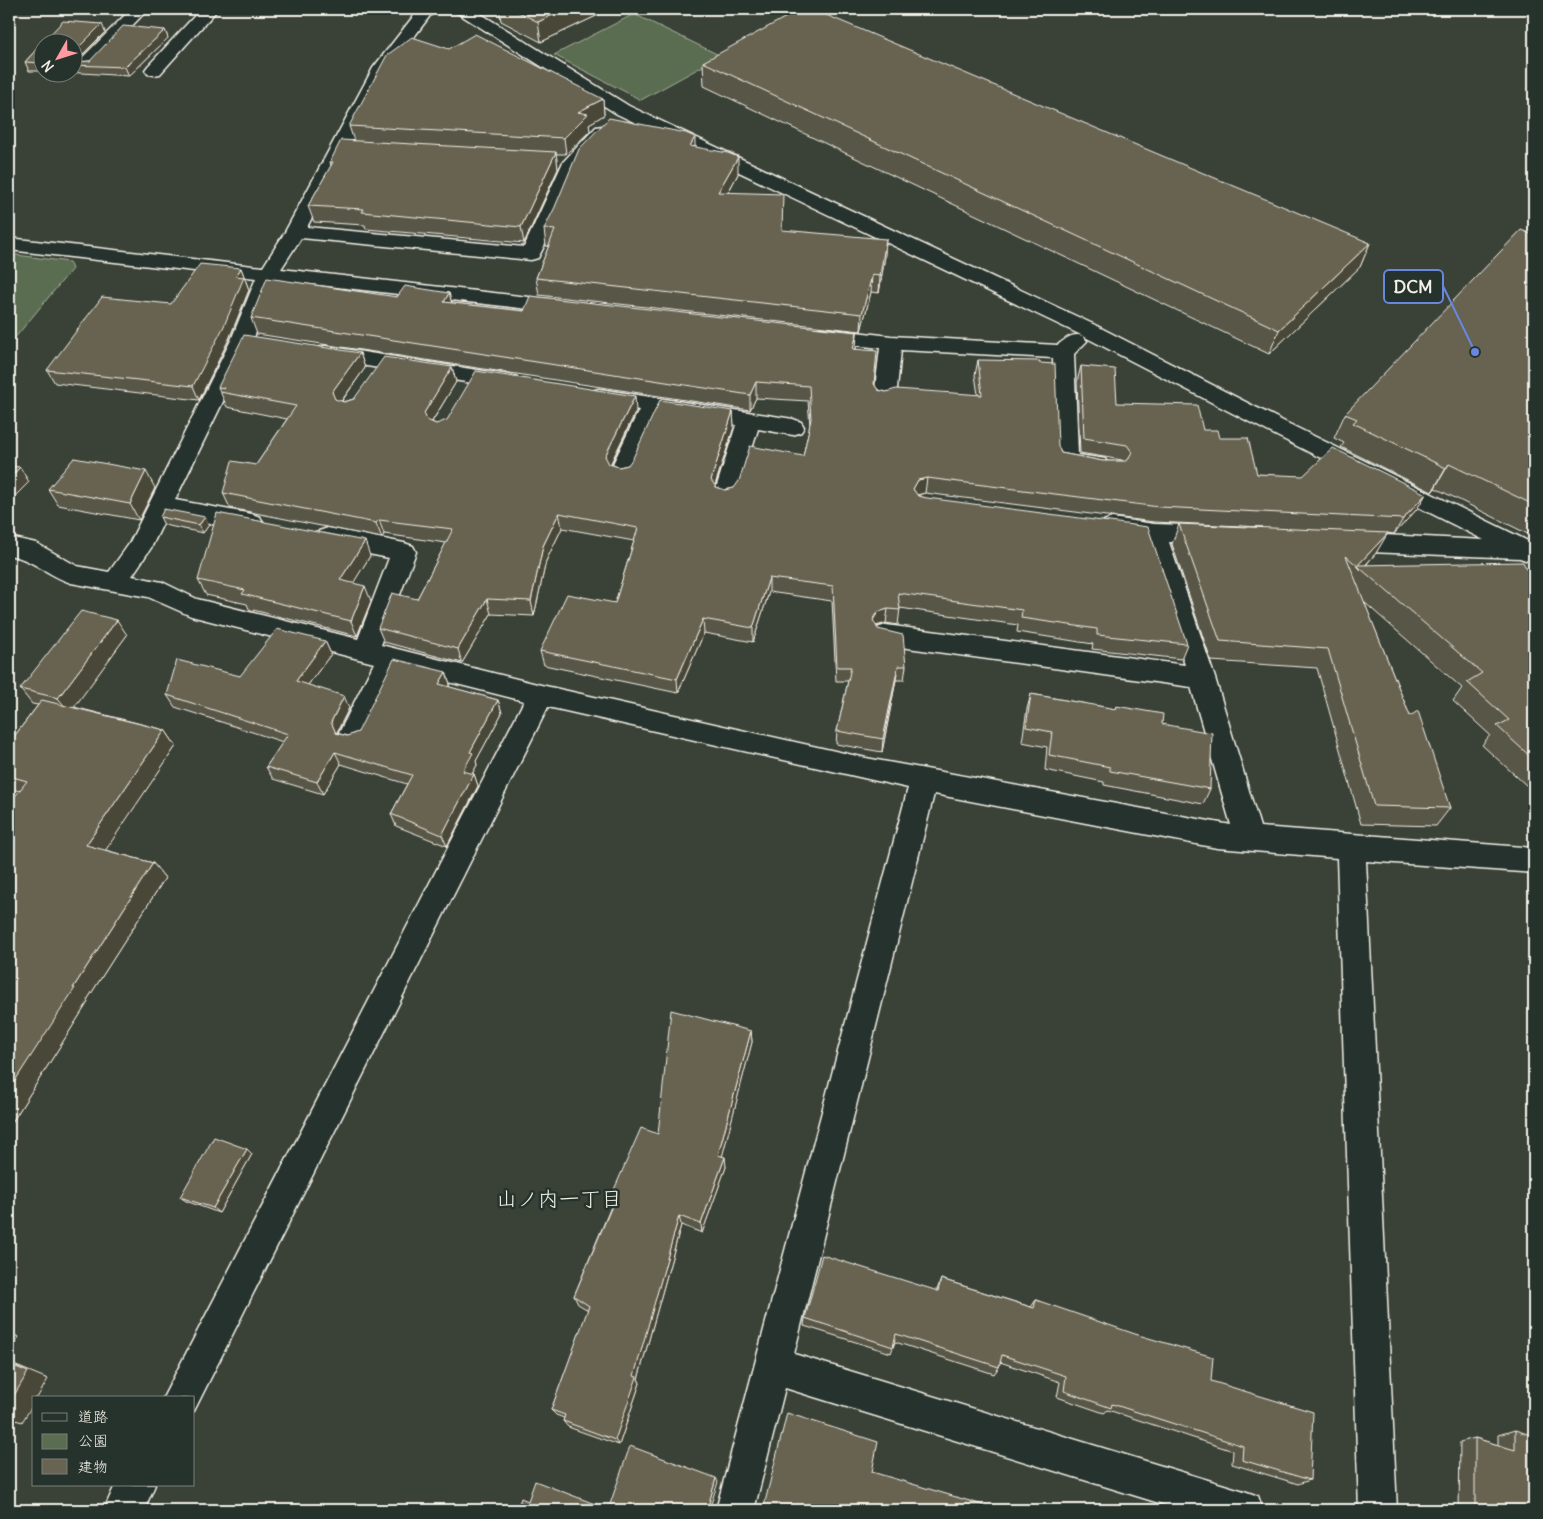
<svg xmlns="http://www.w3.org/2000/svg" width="1543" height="1519" font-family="Delius,'Klee One',sans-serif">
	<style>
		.green { fill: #5a6d51; stroke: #a7af9c }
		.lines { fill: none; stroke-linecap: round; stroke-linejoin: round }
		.street-casing { stroke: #f4f1e8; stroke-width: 3 }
		.street { fill: #26332d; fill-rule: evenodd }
		.wall { fill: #595646; stroke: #f4f1e8 }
		.shaded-wall { fill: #494639; stroke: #f4f1e8 }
		.building { fill: #686451; stroke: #f4f1e8 }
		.labels { text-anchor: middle; stroke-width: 5; stroke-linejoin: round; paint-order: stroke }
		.near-neighbourhood-label { font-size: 21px; fill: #f4f1e8; stroke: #26332d }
		.leader { fill: none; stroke: #6887de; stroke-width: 2 }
		.callout-dot { fill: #6887de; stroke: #26332d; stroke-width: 2 }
		.callout { fill: #26332d; stroke: #6887de; stroke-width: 2 }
		.callout-label { font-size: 18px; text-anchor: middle; font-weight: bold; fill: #f4f1e8 }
	</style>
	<rect width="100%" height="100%" fill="#3a4238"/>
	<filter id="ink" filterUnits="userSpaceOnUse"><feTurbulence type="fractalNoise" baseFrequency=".02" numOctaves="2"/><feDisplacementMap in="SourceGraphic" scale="10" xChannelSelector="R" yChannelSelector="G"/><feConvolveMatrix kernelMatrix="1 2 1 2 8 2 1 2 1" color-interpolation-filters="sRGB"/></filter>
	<g filter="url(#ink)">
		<g class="green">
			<polygon points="634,14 721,56 641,100 554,55"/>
			<polygon points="9,254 69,262 72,269 9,345"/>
		</g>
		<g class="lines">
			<defs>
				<g id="street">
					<polygon points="131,9 148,9 92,68 80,68 78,64 80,60"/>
					<polygon points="201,9 218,9 160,74 154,75 148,74 145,70 148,66"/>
					<path d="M 419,9 L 435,9 L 390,69 L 307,227 L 524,247 L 563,162 L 596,127 L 602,126 L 608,127 L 611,131 L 580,164 L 556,223 L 538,258 L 531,260 L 301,238 L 281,269 L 564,301 L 571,303 L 574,307 L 571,311 L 564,313 L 276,280 L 253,340 L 175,500 L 252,514 L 260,517 L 264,523 L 260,529 L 252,532 L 167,515 L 151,548 L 132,576 L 162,582 L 197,599 L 358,639 L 389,558 L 328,546 L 319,543 L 316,537 L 319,531 L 328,528 L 404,543 L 413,546 L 416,552 L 381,645 L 541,685 L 866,758 L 1231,825 L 1191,687 L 886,645 L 877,642 L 873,635 L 877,628 L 886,625 L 1185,665 L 1144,540 L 1104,533 L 1100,527 L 1104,521 L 1112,518 L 1154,524 L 1214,526 L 1223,529 L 1226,535 L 1223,541 L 1214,544 L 1169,542 L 1215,678 L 1260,827 L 1534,848 L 1534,873 L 1366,861 L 1397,1510 L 1359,1510 L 1337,858 L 1217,848 L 934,794 L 794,1354 L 1244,1491 L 1258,1496 L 1263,1510 L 1182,1510 L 785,1388 L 754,1510 L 716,1510 L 908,788 L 548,707 L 194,1411 L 194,1398 L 163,1398 L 524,701 L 397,669 L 362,743 L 352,746 L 342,743 L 338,735 L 374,663 L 191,616 L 148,597 L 71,583 C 49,576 32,559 9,555 L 9,537 L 36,543 L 77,566 L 109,572 L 129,544 L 231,340 L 256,278 L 9,250 L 9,238 L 263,267 L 285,232 L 373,68 Z"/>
					<polygon points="454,9 473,9 629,106 1095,325 1283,421 1534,544 1534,563 1520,558 1344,551 1335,548 1332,542 1335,536 1344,533 1484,540 1267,431 1081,335 617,114 456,12"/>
					<path d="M 820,328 L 891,336 L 1058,345 C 1067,338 1072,333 1083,336 L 1087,341 L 1074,354 L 1078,455 L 1105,459 L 1109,465 L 1105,471 L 1097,473 L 1059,467 L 1056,461 L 1053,358 L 901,350 L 896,398 L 893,403 L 885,405 L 877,403 L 874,398 L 880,348 L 813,340 L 809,335 L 813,330 Z"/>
					<polygon points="325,346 509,375 517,377 520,382 517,387 509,389 317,358 314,353 317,348"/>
					<polygon points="599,389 793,419 801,422 804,427 801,432 793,435 758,429 738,495 734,501 726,503 718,501 714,495 736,425 660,413 633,472 629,478 621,480 613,478 609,472 639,410 591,401 588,396 591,391"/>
					<polygon points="115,1485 155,1485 144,1510 104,1510"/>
				</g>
			</defs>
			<use href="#street" class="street-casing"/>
			<use href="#street" class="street"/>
		</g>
		<g class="wall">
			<polygon points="499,9 611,9 541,42 501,21"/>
			<polygon points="165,30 168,38 129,76 66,72 72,72 72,42 105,32 78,59 77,62 90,61"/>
			<polygon points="42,43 42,71 29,71 25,62"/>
			<polygon points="703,62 1370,243 1360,267 1269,354 704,86"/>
			<polygon points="603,99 604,115 589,124 590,131 566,154 556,154 558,169 524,243 366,229 365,225 314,222 308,206 331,166 330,162 354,141 349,126"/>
			<polygon points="695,146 738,174 728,193 783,231 885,256 879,293 871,292 861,331 539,295 536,278 549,246 546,246 544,229"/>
			<polygon points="1534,235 1534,537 1435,488 1432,492 1341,447 1344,443 1334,438 1345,414"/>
			<polygon points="241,268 249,290 229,339 199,400 55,383 47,370 171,304"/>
			<polygon points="449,293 452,303 524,311 857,332 856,349 874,384 878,390 886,392 978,395 975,375 978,360 1058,446 1061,453 1103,461 1123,461 1122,460 1080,453 1077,382 1081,366 1117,403 1203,430 1219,438 1257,474 1426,494 1417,509 1394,534 1387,533 1376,553 1366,565 1534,583 1534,781 1527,786 1482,745 1490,735 1453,701 1462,688 1364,602 1410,716 1450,808 1436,826 1361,824 1317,668 1211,661 1172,544 1179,524 1262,527 1154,522 925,493 918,495 1187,644 1181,659 1092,649 1093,644 1017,632 1018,625 900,608 898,625 886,623 876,626 906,666 904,680 896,680 882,752 836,744 837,731 848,681 836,681 832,601 769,592 753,642 704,633 678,693 544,665 540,651 615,603 634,541 562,528 546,561 534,616 491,614 462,663 384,642 378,628 417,599 446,543 384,534 382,538 230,508 223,493 256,465 287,419 227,407 218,387 360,353 365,368 342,401 344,402 452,367 456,382 432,422 436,424 636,411 611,464 619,467 628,465 733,411 734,427 715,486 716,487 725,490 734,488 803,456 810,425 808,401 756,398 750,410 257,334 251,318 397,297"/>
			<polygon points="155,488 139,520 58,505 48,489"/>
			<polygon points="160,517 209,525 203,533 164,525"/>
			<polygon points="370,556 353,583 371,601 357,636 249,609 247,604 206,595 198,580"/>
			<polygon points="127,635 74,707 165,730 176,746 105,850 153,863 165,878 87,1000 88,1002 9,1127 19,791 10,788 9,787 9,743 38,705 32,704 20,689"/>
			<polygon points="325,641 331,654 308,685 349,708 337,733 347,736 358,732 446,672 450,684 449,687 498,700 502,713 476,761 477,765 472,774 474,774 478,786 447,846 396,826 391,814 407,784 341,764 323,794 273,779 266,767 283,742 175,707 167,695 240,676"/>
			<polygon points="1031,694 1115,709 1116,706 1162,724 1210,789 1203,804 1104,785 1104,782 1045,770 1047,747 1022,742 1027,709"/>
			<polygon points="751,1031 752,1042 722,1156 726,1167 702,1233 681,1225 638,1379 640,1383 619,1445 568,1427 563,1421 564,1418 556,1415 551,1410 588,1310 578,1304 574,1296 615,1197 613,1192 658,1134"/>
			<polygon points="252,1154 219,1213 186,1201 180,1197"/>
			<polygon points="941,1279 1031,1307 1036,1300 1211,1381 1310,1480 1298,1484 1232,1464 1233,1451 1108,1410 1104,1413 1057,1397 1060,1382 1000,1362 999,1367 994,1374 895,1342 891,1353 804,1326 805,1318 937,1290"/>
			<polygon points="1515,1430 1534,1510 1459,1510 1460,1442 1475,1438 1498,1445 1498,1435"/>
		</g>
		<g class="shaded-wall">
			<polygon points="565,9 611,9 541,42 538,22"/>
			<polygon points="102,24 105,32 78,59 76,65 73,57 75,51"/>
			<polygon points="165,30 168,38 129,76 125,67"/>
			<polygon points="603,99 604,115 589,124 590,131 566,154 564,138 578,112"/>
			<polygon points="695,137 695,154 690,146"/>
			<polygon points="556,152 558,169 524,243 521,227"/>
			<polygon points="738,157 738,174 719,209 718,192"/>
			<polygon points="886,239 885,256 879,293 880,276"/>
			<polygon points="1370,243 1360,267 1269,354 1279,330"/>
			<polygon points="241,268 249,290 229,339 199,400 193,386 236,276"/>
			<polygon points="872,275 871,292 861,331 862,314"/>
			<polygon points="449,293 453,308 444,302"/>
			<polygon points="857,332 856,347 852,365 853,349"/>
			<polygon points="360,353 365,368 337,407 332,392"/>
			<polygon points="452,367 456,382 428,428 424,413"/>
			<polygon points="756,382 756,398 750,410 750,395"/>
			<polygon points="635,396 636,411 607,471 605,456"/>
			<polygon points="733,411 734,427 712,494 711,480"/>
			<polygon points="1449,464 1435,488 1432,492 1446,468"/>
			<polygon points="20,467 29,482 9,502 9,479"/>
			<polygon points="146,471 155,488 139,520 130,504"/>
			<polygon points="927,478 925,493 917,495 913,489 918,480"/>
			<polygon points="1426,494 1417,509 1394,534 1403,519"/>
			<polygon points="559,513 562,528 546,561 534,616 531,601 543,546"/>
			<polygon points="205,517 209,525 203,533 199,525"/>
			<polygon points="379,520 384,534 382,538 376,523"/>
			<polygon points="1388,533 1376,553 1361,570 1357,566"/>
			<polygon points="365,541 370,556 346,595 340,580"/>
			<polygon points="769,578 769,592 753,642 753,628"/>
			<polygon points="365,586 371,601 357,636 351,621"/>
			<polygon points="487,599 491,614 462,663 458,649"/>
			<polygon points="888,609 886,623 876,626 873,620 878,612"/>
			<polygon points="703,619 704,633 678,693 677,679"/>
			<polygon points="117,620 127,635 70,713 58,698"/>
			<polygon points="325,641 331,654 302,693 296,681"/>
			<polygon points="898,666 896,680 882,752 883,739"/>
			<polygon points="446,672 450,684 443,697 439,684"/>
			<polygon points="344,696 349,708 336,734 331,722"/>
			<polygon points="498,700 502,713 476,761 477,765 467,783 463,771 470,752"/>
			<polygon points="165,730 176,746 99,860 86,845"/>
			<polygon points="335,752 341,764 323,794 317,782"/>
			<polygon points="474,774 478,786 447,846 442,835"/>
			<polygon points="1534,777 1534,781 1527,786"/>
			<polygon points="153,863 165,878 87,1000 88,1002 9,1127 9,1090 73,988"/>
			<polygon points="751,1031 752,1042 720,1165 718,1155"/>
			<polygon points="247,1149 252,1154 219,1213 213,1208"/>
			<polygon points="725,1157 726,1167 702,1233 701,1224"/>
			<polygon points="679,1216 681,1225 638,1379 640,1383 619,1445 615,1440"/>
			<polygon points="9,1333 19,1337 9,1353"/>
			<polygon points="9,1363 48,1379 37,1398 34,1398 34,1403 22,1422 9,1418"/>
			<polygon points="716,1478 718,1482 709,1510 707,1510"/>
			<polygon points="600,1506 604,1509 604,1510 598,1510"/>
		</g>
		<g class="building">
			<polygon points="513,9 565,9 538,22"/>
			<polygon points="801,9 812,9 1370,243 1279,330 703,62"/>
			<polygon points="63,21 102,24 75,51 73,57 76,62 90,61 123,26 165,30 125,67 72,65 72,42 43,42"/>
			<polygon points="475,34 603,99 578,112 588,114 564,138 349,126 387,55 412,37 449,49"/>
			<polygon points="42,43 42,63 25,62"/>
			<polygon points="609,118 686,133 695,137 690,146 728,153 738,157 718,192 783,194 782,230 886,239 880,276 872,275 862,314 536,278 555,230 544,229 555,207 579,149"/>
			<polygon points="341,140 556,152 521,227 362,212 364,209 308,206 333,162 330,162"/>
			<polygon points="1521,230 1534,235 1534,505 1449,464 1446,468 1353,423 1357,419 1345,414"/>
			<polygon points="200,264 241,268 236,276 244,277 224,326 193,386 47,370 102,297 171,304"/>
			<polygon points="267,278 397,297 405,286 449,293 444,302 524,311 530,296 857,332 853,349 877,351 874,384 878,390 886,392 896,389 982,395 978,360 1040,361 1040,363 1055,364 1058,446 1061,453 1103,461 1127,461 1132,452 1127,445 1084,438 1081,366 1115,369 1117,403 1197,405 1203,430 1217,430 1219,438 1248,438 1257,474 1303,476 1333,448 1426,494 1403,519 1159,507 927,478 918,480 913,489 918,496 927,498 1148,527 1187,644 1097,635 1097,629 1021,618 1022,610 898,593 900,610 888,609 878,612 873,620 878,629 903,635 906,666 898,666 883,739 837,731 851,667 837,667 833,586 769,578 753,628 703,619 677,679 540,651 567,594 615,603 638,528 559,513 543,546 531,601 487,599 458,649 378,628 392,593 417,599 453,529 379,520 376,523 223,493 232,461 256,465 296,406 220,392 224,388 218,387 244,335 360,353 332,392 335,399 344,402 354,399 384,357 452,367 424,413 427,420 436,424 447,420 476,371 635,396 605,456 609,464 619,467 628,465 633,458 660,400 733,411 711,480 716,487 725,490 734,488 739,481 750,446 803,456 811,419 809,386 756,382 750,395 251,318"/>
			<polygon points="74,458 146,471 130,504 48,489"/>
			<polygon points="9,466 20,467 9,479"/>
			<polygon points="164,509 205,517 199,525 160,517"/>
			<polygon points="217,513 365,541 340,580 365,586 351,621 242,594 245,590 198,580"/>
			<polygon points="1179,524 1388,533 1358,565 1523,562 1534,583 1534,760 1497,726 1509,720 1467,682 1482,673 1346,556 1410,716 1418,711 1450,808 1374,806 1328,649 1220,641"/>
			<polygon points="81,611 117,620 58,698 20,689"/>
			<polygon points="277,629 325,641 296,681 344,696 331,722 336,733 347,736 358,732 394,659 446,672 439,684 498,700 470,752 473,753 463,771 474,774 442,835 391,814 412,775 335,752 317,782 266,767 288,734 167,695 177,660 240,676"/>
			<polygon points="1031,694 1116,709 1116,706 1163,714 1162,724 1212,733 1210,789 1110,771 1110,767 1049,755 1052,732 1026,727"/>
			<polygon points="42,700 165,730 86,845 153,863 73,988 75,988 9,1090 9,804 27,781 9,776 9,743"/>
			<polygon points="671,1010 751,1031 718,1155 725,1157 701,1224 679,1216 634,1376 637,1377 615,1440 563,1421 565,1415 551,1410 589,1306 574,1296 617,1194 613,1192 641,1128 658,1134"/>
			<polygon points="214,1137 247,1149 213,1208 180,1197"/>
			<polygon points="822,1255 938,1291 941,1279 1034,1308 1036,1300 1135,1334 1213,1357 1211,1381 1313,1412 1310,1480 1242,1460 1243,1446 1112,1404 1111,1408 1064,1391 1066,1376 1002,1355 999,1367 896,1334 893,1347 805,1318"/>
			<polygon points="9,1364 28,1372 9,1404"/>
			<polygon points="787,1413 878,1442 872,1472 983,1505 982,1510 763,1510"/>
			<polygon points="1515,1430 1534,1436 1534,1510 1475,1510 1475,1438 1515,1450"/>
			<polygon points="630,1446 716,1478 707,1510 608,1510"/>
			<polygon points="535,1481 600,1506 598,1510 517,1510 521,1498 528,1501"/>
		</g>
	</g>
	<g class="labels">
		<g class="near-neighbourhood-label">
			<text x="559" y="1206">山ノ内一丁目</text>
		</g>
	</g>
	<path class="leader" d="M1475 352L1443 286"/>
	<circle class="callout-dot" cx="1475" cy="352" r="5"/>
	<rect class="callout" x="1384" y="270" width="59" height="33" rx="5"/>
	<g class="callout-label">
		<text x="1413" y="293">DCM</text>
	</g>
	<rect width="1543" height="1519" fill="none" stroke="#26332d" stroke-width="30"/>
	<rect x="15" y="15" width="1513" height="1489" fill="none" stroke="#f4f1e8" stroke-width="2" filter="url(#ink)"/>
	<rect x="32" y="1396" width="162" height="90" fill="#26332d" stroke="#787f78"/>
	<rect x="42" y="1413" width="25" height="8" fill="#26332d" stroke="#787f78"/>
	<text x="78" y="1422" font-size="15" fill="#f4f1e8">道路</text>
	<rect x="42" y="1434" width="25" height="15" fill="#5a6d51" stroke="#787f78"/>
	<text x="78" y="1446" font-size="15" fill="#f4f1e8">公園</text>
	<rect x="42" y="1459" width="25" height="15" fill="#686451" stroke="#787f78"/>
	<text x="78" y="1472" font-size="15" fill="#f4f1e8">建物</text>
	<g transform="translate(58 58) rotate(231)"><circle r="24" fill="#26332d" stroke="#787f78"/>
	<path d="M0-4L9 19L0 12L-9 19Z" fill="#ff9aa2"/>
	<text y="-8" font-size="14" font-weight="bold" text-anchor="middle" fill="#f4f1e8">N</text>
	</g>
</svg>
